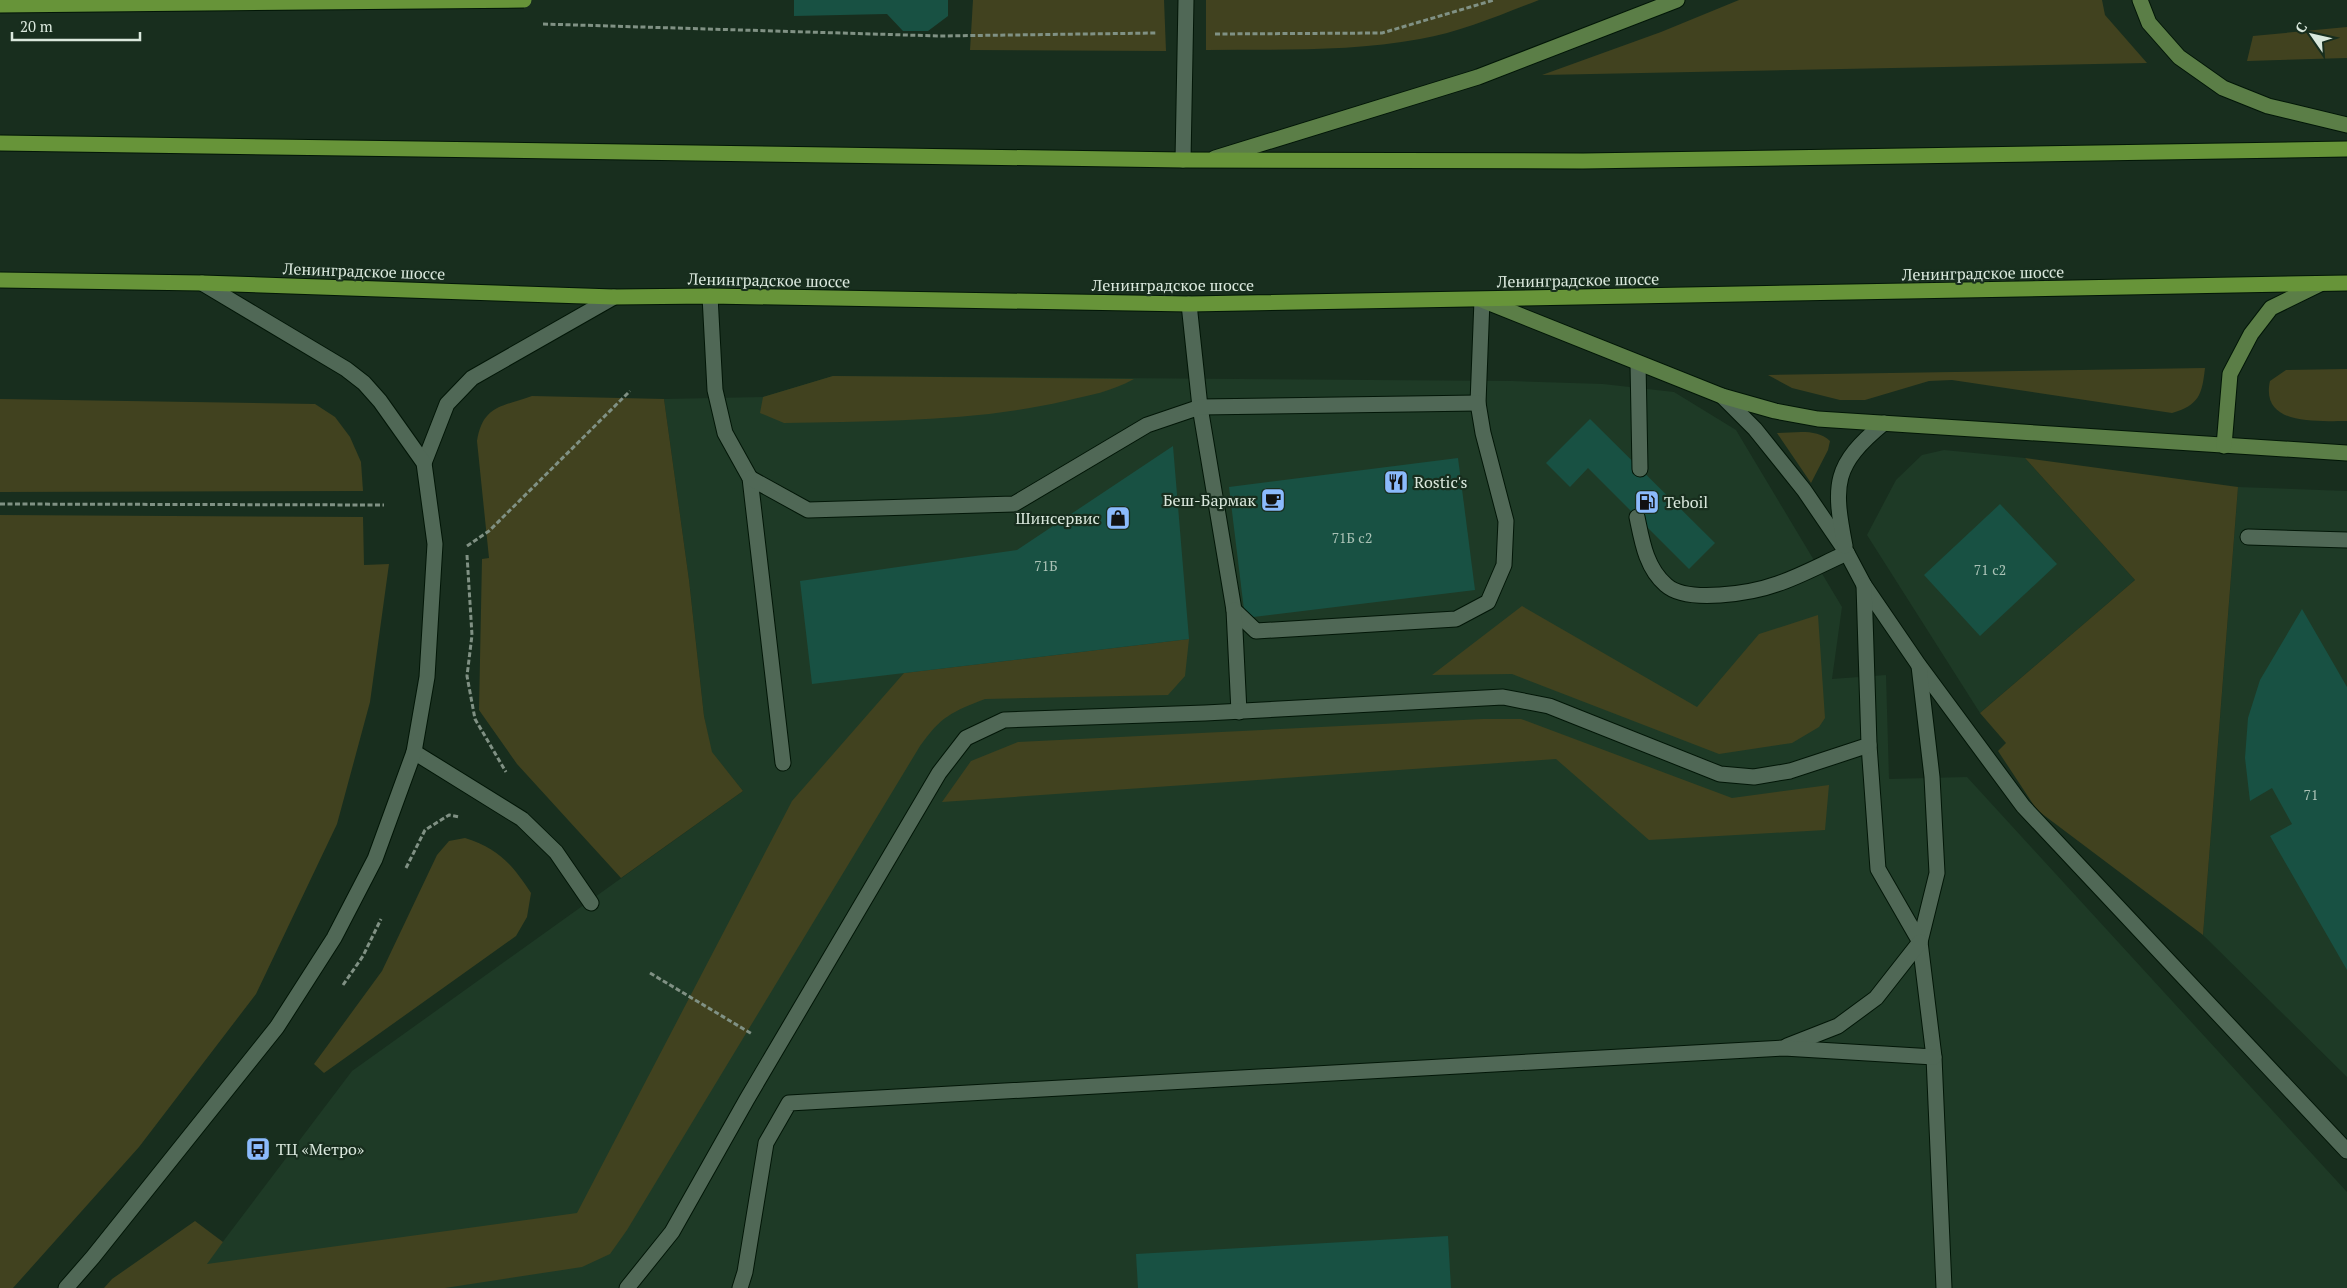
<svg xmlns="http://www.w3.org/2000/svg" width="2347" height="1288" font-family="'PT Serif',serif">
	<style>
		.built { fill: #1e3a26 }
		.green { fill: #41421f }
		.building { fill: #185143 }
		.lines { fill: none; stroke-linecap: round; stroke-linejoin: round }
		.lane-casing { stroke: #021607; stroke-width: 17 }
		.street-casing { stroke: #021607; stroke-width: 17 }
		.secondary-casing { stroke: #021607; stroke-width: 17 }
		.primary-casing { stroke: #021607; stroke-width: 17 }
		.path { stroke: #809184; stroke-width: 3; stroke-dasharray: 5 2.5; stroke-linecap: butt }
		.lane { stroke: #506856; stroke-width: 15 }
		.street { stroke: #506856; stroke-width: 15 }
		.secondary { stroke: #5b7e47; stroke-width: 15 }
		.primary { stroke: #679439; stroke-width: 15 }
		.primary-bridge-casing { stroke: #021607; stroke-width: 17; stroke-linecap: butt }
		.primary-bridge { stroke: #679439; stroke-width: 15 }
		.labels { text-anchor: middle; stroke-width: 4.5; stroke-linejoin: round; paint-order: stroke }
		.number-label { font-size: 14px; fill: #aac2b6 }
		.street-label { font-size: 16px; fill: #dae8dd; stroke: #182e1e }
		.poi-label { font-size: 16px; fill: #dae8dd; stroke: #182e1e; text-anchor: start }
	</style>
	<rect width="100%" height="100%" fill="#182e1e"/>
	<g class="built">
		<polygon points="833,376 1512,381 1603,384 1674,392 1736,430 1842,607 1832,679 1886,675 1889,779 1967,777 2347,1192 2347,1288 212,1288 206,1264 352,1071 743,791 711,752 704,716 689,580 664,399 763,397"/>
		<polygon points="1944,450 2025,458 2135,580 1980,713 1867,535 1896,480 1922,455"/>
		<polygon points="2238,487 2347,491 2347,1077 2203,935"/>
	</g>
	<g class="green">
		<polygon points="973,0 1164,0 1166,51 970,50"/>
		<path d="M 1206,0 L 1539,0 C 1500,15 1461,32 1420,39 C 1350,52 1277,49 1206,50 Z"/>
		<polygon points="1739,0 2102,0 2105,15 2147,63 1542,75 1661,32"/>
		<polygon points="2347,27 2347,58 2247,61 2253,36"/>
		<path d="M 2205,368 C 2202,395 2199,405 2172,413 L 1952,380 L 1929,381 L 1865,400 L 1840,400 L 1792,388 L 1768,375 Z"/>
		<path d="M 2347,369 L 2347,421 C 2317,421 2260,426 2270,381 L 2286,370 Z"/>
		<path d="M 833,376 L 1134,379 C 1110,392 1091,395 1065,401 C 974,422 878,421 784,423 L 760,413 L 763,397 Z"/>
		<path d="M 532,396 L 664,399 L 689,580 L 704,716 L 712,752 L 743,791 L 621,878 L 517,764 L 479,710 L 482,559 L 489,558 L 477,441 C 483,405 502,407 532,396 Z"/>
		<polygon points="0,399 315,404 335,417 350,437 361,462 363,491 0,492"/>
		<path d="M 1777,433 C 1794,433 1817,428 1830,441 L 1828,450 L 1811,483 Z"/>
		<polygon points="2025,458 2238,487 2203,935 2037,810 1998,751 2006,743 1980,713 2135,580"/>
		<polygon points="0,515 363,517 364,565 389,564 370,702 337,824 256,994 139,1147 13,1288 0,1288"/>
		<polygon points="1522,606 1697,707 1759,634 1818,615 1825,718 1819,727 1792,743 1719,754 1512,674 1432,675"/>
		<path d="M 1189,639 L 1185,676 L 1168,695 L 985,699 C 952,712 941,716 920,746 L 627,1230 L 610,1254 L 582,1267 L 445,1288 L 104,1288 L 112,1279 L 195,1221 L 223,1242 L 207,1264 L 577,1213 L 792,801 L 904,673 Z"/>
		<polygon points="1483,719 1521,719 1732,798 1829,785 1825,830 1649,840 1556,759 942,802 971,761 1018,742"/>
		<path d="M 465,838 C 499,849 512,864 531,893 L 527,917 L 516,936 L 324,1073 L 314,1064 L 382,971 L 437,855 L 449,841 Z"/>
	</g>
	<g class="building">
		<polygon points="794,0 948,0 948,16 928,31 903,31 887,14 794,16"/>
		<polygon points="1590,419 1715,543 1689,569 1588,468 1570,487 1546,463"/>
		<polygon points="1173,446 1189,639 812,684 800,581 1017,550"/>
		<polygon points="1458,458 1475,590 1245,618 1229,487"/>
		<polygon points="2000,504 2057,564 1980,636 1924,575"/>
		<polygon points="2302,609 2347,687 2347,970 2270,836 2292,824 2272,788 2250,801 2245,758 2248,718 2260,680"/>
		<polygon points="1448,1236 1451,1288 1138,1288 1136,1254"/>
	</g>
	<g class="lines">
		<defs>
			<g id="lane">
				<polyline points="1183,160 1186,0"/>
				<polyline points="710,296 715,390 725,433 750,478 783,763"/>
				<polyline points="1189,304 1200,407 1234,610 1256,631 1456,619 1488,602 1504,565 1506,521 1483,433 1478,403 1482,300"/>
				<polyline points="1638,363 1640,469"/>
				<polyline points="1722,396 1755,429 1804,490 1847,553 1864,585 1918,664 2023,806 2347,1151"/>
				<polyline points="750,478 808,510 1014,504 1147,425 1200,407 1478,403"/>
				<path d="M 1637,517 C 1642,541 1646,568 1666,585 C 1687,604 1752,593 1777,584 C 1801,576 1824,563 1847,553"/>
				<polyline points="2248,537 2347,540"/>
				<path d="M 1845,546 C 1833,484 1833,465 1884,423"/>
				<polyline points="1234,610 1239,712"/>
				<polyline points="1919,666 1932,777 1937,873 1920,942 1934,1057 1944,1288"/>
				<polyline points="1869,745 1878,869 1920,942"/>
				<polyline points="414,752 522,819 556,852 591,903"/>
				<polyline points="1787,1046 1838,1026 1876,998 1920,942"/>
				<polyline points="627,1288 672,1232 747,1099 939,773 966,738 1004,720 1205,713 1503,697 1549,706 1720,774 1754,777 1790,771 1869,745 1864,585"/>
				<polyline points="740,1288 745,1272 766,1143 789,1103 1784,1048 1934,1057"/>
			</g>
			<g id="street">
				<polyline points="424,463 447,404 472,378 614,297"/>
				<polyline points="66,1288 93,1257 277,1027 334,938 375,859 414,752 427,677 435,544 424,463 380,401 364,383 346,369 202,283"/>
			</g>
			<g id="secondary">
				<polyline points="2140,0 2149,23 2179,57 2223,88 2268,106 2347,125"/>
				<polyline points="1215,158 1478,77 1677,0"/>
				<polyline points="1482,300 1722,396 1775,411 1818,419 2347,453"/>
				<polyline points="2224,446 2230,374 2251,334 2271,308 2320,284"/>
			</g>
			<g id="primary">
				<polyline points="0,143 1183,160 1583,161 2347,149"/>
				<polyline points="0,280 202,283 614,297 710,296 1189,304 2347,283"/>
			</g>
		</defs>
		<use href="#lane" class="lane-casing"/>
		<use href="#street" class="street-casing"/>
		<use href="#secondary" class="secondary-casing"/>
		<use href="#primary" class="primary-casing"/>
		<g class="path">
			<polyline points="543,24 939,36 1156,33"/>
			<polyline points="1215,34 1382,33 1494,0"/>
			<polyline points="0,504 384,505"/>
			<polyline points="467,546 489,531 630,391"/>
			<polyline points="467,555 472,635 467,676 475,719 506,772"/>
			<polyline points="406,868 425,830 449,815 459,817"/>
			<polyline points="650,973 752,1034"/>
			<polyline points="343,985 363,956 381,919"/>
		</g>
		<use href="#lane" class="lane"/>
		<use href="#street" class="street"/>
		<use href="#secondary" class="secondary"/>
		<use href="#primary" class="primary"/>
		<defs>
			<polyline id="primary-bridge" points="0,5 524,0"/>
		</defs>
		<use href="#primary-bridge" class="primary-bridge-casing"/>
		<use href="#primary-bridge" class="primary-bridge"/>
	</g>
	<defs>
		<symbol id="restaurant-square" viewBox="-11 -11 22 22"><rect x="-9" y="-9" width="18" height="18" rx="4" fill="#8bbafc" stroke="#182e1e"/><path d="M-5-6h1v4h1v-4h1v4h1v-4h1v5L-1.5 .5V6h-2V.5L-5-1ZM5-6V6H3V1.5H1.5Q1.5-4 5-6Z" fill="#111"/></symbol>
		<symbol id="cafe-square" viewBox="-11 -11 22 22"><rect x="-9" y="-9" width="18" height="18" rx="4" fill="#8bbafc" stroke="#182e1e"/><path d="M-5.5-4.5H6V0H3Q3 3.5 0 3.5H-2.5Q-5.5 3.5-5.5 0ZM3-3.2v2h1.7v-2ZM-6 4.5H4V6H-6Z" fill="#111"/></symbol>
		<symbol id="fuel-square" viewBox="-11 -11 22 22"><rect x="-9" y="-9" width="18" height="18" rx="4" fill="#8bbafc" stroke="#182e1e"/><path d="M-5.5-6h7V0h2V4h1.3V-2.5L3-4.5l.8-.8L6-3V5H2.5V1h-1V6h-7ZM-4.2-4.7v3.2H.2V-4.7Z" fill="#111"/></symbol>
		<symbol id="shop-square" viewBox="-11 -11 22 22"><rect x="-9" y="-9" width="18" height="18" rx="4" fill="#8bbafc" stroke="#182e1e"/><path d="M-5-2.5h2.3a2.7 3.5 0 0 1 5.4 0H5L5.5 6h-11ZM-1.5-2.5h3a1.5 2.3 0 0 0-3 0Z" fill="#111"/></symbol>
		<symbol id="bus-square" viewBox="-11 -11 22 22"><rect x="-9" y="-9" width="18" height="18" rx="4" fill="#8bbafc" stroke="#182e1e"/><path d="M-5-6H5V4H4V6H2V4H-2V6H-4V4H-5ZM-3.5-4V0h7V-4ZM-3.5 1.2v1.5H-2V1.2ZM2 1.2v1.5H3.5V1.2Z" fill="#111"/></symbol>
	</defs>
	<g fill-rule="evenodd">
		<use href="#restaurant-square" x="1382" y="468" width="28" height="28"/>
		<use href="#cafe-square" x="1259" y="486" width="28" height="28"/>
		<use href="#fuel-square" x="1633" y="488" width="28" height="28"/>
		<use href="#shop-square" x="1104" y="504" width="28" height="28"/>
		<use href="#bus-square" x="244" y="1135" width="28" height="28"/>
	</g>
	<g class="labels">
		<g class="number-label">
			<text x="1352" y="543">71Б с2</text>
			<text x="1046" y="571">71Б</text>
			<text x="1990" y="575">71 с2</text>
			<text x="2311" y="800">71</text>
		</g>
		<g class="street-label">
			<text transform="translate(364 271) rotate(2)" y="6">Ленинградское шоссе</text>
			<text transform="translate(1983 273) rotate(-1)" y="6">Ленинградское шоссе</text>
			<text transform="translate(769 280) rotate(1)" y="6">Ленинградское шоссе</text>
			<text transform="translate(1578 280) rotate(-1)" y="6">Ленинградское шоссе</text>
			<text x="1173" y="291">Ленинградское шоссе</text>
		</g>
		<g class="poi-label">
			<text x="1414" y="488">Rostic's</text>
			<text x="1256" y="506" text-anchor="end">Беш-Бармак</text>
			<text x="1664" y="508">Teboil</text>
			<text x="1100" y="524" text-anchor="end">Шинсервис</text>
			<text x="276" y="1155">ТЦ «Метро»</text>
		</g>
	</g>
	<g transform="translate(2312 35) rotate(304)" stroke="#182e1e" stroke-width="4" paint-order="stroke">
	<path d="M0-4L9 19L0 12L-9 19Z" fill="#dae8dd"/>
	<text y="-8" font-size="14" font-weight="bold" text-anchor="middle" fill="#dae8dd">С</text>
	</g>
	<path d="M12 32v8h128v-8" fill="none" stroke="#dae8dd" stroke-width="2.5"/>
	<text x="20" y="32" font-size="15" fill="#dae8dd" stroke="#182e1e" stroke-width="4" paint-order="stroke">20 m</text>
</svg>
